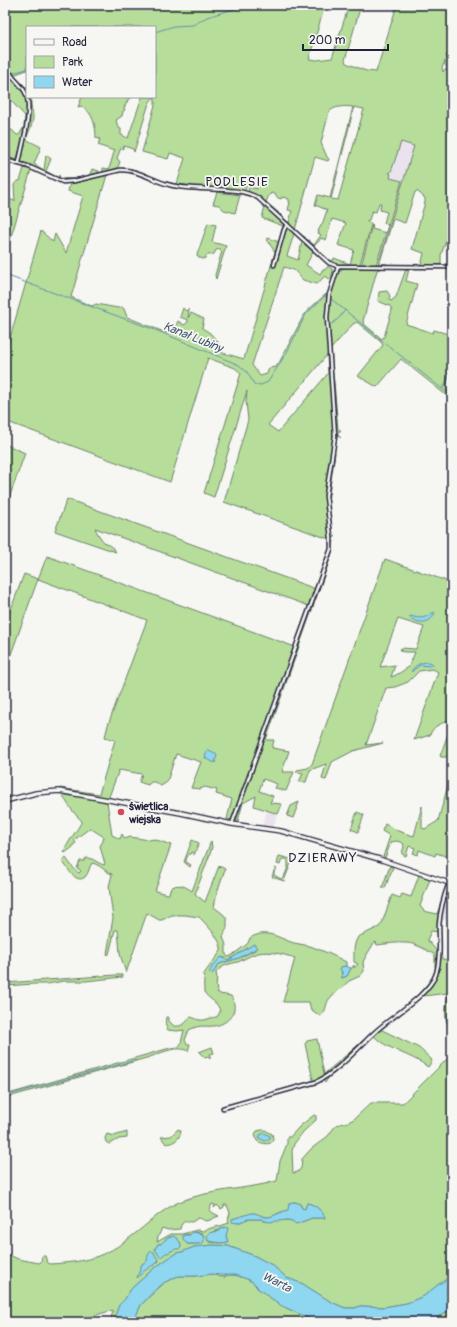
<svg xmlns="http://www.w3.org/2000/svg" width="457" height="1327" font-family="Pangolin,sans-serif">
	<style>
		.built { fill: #eae3ee }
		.green { fill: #b6de9a; stroke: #6c806a; fill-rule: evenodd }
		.water { fill: #8fd7f0; stroke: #638fa8 }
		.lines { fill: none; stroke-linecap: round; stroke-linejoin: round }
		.stream { stroke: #638fa8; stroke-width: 1 }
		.street-casing { stroke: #22223b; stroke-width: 5.5 }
		.secondary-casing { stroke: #22223b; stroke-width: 6 }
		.street { stroke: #f6f6f2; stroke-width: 2.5 }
		.secondary { stroke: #f6f6f2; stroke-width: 3.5 }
		.poi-dot { fill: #d1495b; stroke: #f6f6f2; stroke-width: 1.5 }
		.labels { text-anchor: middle; stroke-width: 3.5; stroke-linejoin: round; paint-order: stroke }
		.poi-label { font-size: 11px; font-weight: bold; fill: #22223b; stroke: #f6f6f2; text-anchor: start }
		.water-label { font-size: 12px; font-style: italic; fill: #435871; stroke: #f6f6f2 }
		.quarter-label { font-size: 13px; letter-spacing: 1px; fill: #22223b; stroke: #f6f6f2 }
	</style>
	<rect width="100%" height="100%" fill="#f6f6f2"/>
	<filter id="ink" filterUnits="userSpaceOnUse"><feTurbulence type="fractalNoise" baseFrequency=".025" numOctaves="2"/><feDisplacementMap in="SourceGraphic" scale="8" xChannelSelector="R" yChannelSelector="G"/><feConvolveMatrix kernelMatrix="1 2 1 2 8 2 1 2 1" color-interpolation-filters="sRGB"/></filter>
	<g filter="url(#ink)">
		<g class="built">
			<polygon points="400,142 414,146 404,182 390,178"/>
			<polygon points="248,177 259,181 257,190 246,186"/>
			<polygon points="267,811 278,814 273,827 262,825"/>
			<polygon points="450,886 452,887 452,921 450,921 449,919 438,921 441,903 445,904"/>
		</g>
		<g class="green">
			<path d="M 5,5 L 325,5 L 309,59 L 317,60 L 332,58 L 349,5 L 361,5 L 345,60 L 346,63 L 366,71 L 376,72 L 397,5 L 452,5 L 452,49 L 449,54 L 446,55 C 447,60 451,63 450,68 L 448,69 L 445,65 L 445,61 L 442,68 L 443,72 L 445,69 L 452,72 L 448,76 L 449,78 L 451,78 L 452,76 L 452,236 L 448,235 L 441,255 L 441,265 L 419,265 L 422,262 L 424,253 L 412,249 L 425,202 L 425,198 L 417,191 L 415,192 L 405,223 L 393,219 L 380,262 L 381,264 L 387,264 L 378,264 L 414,146 L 401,142 L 391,172 L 389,173 L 391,174 L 390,178 L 402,181 L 376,265 L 363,266 L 362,263 L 372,225 L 373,225 L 372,229 L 386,233 L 388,225 L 384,223 L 387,212 L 380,210 L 381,203 L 379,203 L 376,212 L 372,211 L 369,220 L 366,221 L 371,223 L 371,225 L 360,264 L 358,266 L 339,266 L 330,262 L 331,260 L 333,261 L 334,258 L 350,264 L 354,250 L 338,245 L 346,223 L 332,219 L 326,240 L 321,238 L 319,241 L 314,246 L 322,254 L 321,254 L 306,241 L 307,239 L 314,245 L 321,235 L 318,233 L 319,231 L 318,231 L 323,222 L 327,210 L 315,205 L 318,195 L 330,198 L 353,107 C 345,106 334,106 329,112 L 321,143 L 327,157 L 329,159 L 328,161 L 315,157 L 295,230 L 306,238 L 305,239 L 280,216 L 280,214 L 289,223 L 292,211 L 288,210 L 290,202 L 289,202 L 289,199 L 282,197 L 281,199 L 278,198 L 275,194 L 271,193 L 270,195 L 269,195 L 266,202 L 279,213 L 277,214 L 259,197 L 248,192 L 249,187 L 257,189 L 259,181 L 248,177 L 245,192 L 190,188 L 165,183 L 165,182 L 166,182 L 177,184 L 185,158 L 170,153 L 168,159 L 142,152 L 155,105 L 155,99 L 154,97 L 149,103 L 134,152 L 133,149 L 124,146 L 123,149 L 121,148 L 117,158 L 120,162 L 117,169 L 103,173 L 103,168 L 109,169 L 115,149 L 114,149 L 114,151 L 98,145 L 100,139 L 96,138 C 96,127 93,111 81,106 L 78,107 L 82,97 L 132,97 L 132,98 L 129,98 L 124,108 L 125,110 L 123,111 L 122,116 L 116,120 L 118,127 L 121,129 L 121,135 L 128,138 L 142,97 L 155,97 L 155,27 L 27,27 L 27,70 L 13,75 L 27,88 L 27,94 L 11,72 L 5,35 ZM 354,107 L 364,109 L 338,200 L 331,199 Z"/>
			<polygon points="8,60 11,76 24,92 28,105 26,121 20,151 19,151 17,160 10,158 10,154 7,149 5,149 5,124 8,130 12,130 17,135 19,135 24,127 25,116 13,103 5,96 5,61"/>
			<path d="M 28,97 L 32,97 C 29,105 33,110 33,117 C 33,124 29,131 27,137 L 25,137 L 25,138 C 30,142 38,145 41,147 L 34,164 L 44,170 L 46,155 L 51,159 L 46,171 L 58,178 L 59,175 L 60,178 L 72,179 L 89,176 L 92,169 L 99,171 L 99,174 L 74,180 L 64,181 L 21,162 L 28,121 Z"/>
			<polygon points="24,168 31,170 5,257 5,198 15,201 14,185 17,181 20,181"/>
			<path d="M 107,175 L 71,297 L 89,305 L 92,306 L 96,304 L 118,308 L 122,307 L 124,309 L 127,317 L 164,332 L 173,333 L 178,321 L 184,325 L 188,322 L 188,320 L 180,317 L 183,308 L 186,311 L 188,309 L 189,310 L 188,318 L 191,313 L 204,319 L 202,328 L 210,333 L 218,342 L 217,346 L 220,352 L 244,359 L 275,252 L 267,240 L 268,238 L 279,242 L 283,226 L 262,218 L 265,206 L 294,234 L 287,256 L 298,260 L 302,242 L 313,252 L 306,265 L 320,274 L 323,269 L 325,270 L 328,266 L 333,270 L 331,280 L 325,276 L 317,284 L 303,280 L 294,270 L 284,267 L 252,365 L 260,376 L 267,374 L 269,368 L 276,367 L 279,363 L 305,313 L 326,294 L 328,297 L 329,303 L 338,271 L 344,268 L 384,268 L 377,270 L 363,321 L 364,324 L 382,339 L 384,337 L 392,310 L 390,306 L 378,301 L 379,292 L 387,291 L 390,296 L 389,300 L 391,301 L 396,297 L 406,269 L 409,269 L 406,281 L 417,284 L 406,324 L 433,333 L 434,330 L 452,335 L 452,365 L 446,387 L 447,390 L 452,396 L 452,400 L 401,359 L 377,387 L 358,376 L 383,345 L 381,342 L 357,322 L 353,324 L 330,350 L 334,438 L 326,489 L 330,538 L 328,537 L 329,539 L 224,502 L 248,420 L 246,402 L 247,391 L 214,497 L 204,493 L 241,373 L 235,368 L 208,358 L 170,482 L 5,421 L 5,355 L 41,231 L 53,242 L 55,234 L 66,253 L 83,196 L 68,191 L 70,184 ZM 327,355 L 328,373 L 325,377 L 278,432 L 268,425 Z"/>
			<polygon points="217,192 240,195 235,213 224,210 219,205 213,204"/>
			<polygon points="208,223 216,225 212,242 226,246 216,279 215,275 222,251 220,249 216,250 214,254 210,255 207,255 205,258 203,259 198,257 197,255"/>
			<polygon points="331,363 334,382 338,429 338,430 341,430 337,434 341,438 336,434"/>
			<polygon points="5,444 25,453 7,504 5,503"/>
			<polygon points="335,453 328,501 333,536 336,536 334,538 332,536 327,496 333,454"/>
			<path d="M 67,499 L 316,589 L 329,552 L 330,545 L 334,541 L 331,556 L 266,740 L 274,740 L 272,748 L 289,751 L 282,772 L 294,772 L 286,791 L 275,788 L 277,784 L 263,779 L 259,791 L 273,796 L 270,803 L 282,804 L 278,814 L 254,806 L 256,796 L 243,803 L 238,821 L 227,819 L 232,799 L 216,794 L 217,790 L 205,787 L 200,789 L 191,788 L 201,762 L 176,754 L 167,782 L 161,786 L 155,782 L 151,782 L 148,785 L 139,782 L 142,774 L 119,770 L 107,802 L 112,835 L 120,839 L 122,834 L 125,839 L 130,837 L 149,840 L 154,839 L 171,845 L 155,891 L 167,894 L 169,894 L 170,889 C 177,882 185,886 192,891 L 211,841 L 212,847 L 210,854 L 195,894 L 205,902 L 219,866 L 225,869 L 217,893 L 214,907 L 223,914 L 227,919 L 227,927 L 223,937 L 226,945 L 226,955 L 228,957 L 231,956 L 246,945 L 248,943 L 250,938 C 267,928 278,938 294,943 C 299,944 305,945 310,946 C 321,950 333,955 344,961 L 346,962 L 346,966 L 341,967 L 342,978 L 347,976 L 350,970 L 354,965 L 354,968 L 358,964 L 354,962 C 354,953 353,945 358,937 L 379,927 L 382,923 L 392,895 L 400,898 L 402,894 L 411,897 L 419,875 L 430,879 L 420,906 L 424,911 L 437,914 L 441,903 L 438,919 L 438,932 L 431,931 L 427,940 L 437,951 L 441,952 L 441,955 L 443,959 L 452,961 L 452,1029 C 441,1021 447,1004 448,993 L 423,996 L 417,1000 L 415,998 L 432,979 L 436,968 L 435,967 L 435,956 L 434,954 C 425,950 416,943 406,943 C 397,942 386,944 377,945 L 376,942 L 374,943 L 366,956 L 363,962 L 364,971 L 360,976 L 349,981 L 329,999 C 325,1005 327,1012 320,1016 L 312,1010 L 311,1010 L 309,1002 L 283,1002 L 295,958 C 282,954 266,949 252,955 C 247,957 243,960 238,962 C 229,964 223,965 216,972 C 218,979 215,985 217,992 L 220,994 L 231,996 C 240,1010 229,1024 214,1026 C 202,1027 201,1024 189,1030 L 185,1040 L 187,1044 L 190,1044 L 188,1051 C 177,1045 161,1053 150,1057 L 5,1098 L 5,1095 L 170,1048 L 179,1047 L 181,1043 L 184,1030 L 177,1031 L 168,1030 C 165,1026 165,1021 166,1017 L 168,1017 L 169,1021 L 174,1026 C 182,1027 186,1023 190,1017 C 194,1017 196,1020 200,1020 C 205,1021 211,1017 217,1017 L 220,1012 C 219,1002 209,1000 204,992 C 204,987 203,981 205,976 L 203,975 L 221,951 C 223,941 206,924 199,917 L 185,915 L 172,915 L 162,920 L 159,920 L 147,913 L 126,973 L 120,954 L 118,930 L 115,930 L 109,954 L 108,955 L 107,954 L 113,918 L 109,887 L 112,874 C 105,872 101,865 92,863 C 89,867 89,873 85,877 C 75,885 67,866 62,861 L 66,858 C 69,862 75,871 79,873 L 81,871 L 77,868 L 80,861 L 84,861 L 86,858 C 94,858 97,863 104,865 L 105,864 L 100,846 L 103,841 L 104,837 L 90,828 L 74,840 L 76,843 L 73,845 L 73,847 L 65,853 L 64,852 C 65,846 78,829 82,821 C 72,812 65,801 60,788 L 99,794 L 115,740 L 105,737 L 108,725 L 147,620 L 38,579 L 10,657 L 5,654 L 5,625 L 24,574 L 38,579 L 47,556 L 295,647 L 309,606 L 95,528 C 97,533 101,539 105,543 C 110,546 113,547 116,552 L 55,531 ZM 254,944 L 255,950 L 239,958 L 219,964 L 212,974 L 212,967 L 223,957 L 228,960 L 232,958 Z"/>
			<path d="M 385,559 L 452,583 L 452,666 L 451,667 L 452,671 L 452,720 C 442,723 433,725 430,735 L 414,740 L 438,672 L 433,669 L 419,671 L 408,682 L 395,687 L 386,688 L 366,745 L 383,743 L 353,751 L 332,762 L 326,780 L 322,779 L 326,764 L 310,770 L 306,782 L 299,782 L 303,773 L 296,772 L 297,770 L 308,768 L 312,764 ZM 398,619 L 424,627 L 416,649 L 401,648 L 400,651 L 405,652 L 415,652 L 409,667 C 403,670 398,675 391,677 L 395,665 L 380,667 Z"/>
			<polygon points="452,723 452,757 441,757 440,756"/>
			<polygon points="452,771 452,858 436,853 435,856 419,850 418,855 413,853 415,848 409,846 406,856 402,854 404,846 403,843 397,841 391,842 385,858 383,857 390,836 382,831 385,824 398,831 414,836 422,806 422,828 425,829 438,821"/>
			<polygon points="299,802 293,818 287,816 291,806"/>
			<polygon points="357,812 364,815 358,832 351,829"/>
			<path d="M 192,840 L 199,843 L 194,855 L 194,852 C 189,853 186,857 186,862 L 191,865 L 190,867 L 184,862 Z"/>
			<polygon points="279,856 295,860 291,863 284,881 272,877 275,868 277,869 274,872 274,875 281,879 284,877 288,867 288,861 286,859 282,859 280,865 277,864"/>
			<polygon points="390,866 393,867 385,888 382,888"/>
			<polygon points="116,975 122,975 123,977 86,981 64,981 47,984 34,984 5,986 5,983"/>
			<path d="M 378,1028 L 419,1048 L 431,1059 L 432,1061 L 428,1067 C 411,1054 386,1050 372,1034 Z"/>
			<polygon points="317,1039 324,1074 364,1040 367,1041 331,1074 325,1083 323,1080 314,1084 305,1044 307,1041"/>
			<polygon points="212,1047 214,1053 210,1054 210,1059 208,1057 205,1058 199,1052"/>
			<path d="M 452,1054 L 452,1276 L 439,1284 L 424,1296 L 407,1303 L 384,1307 L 360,1306 L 355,1308 L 345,1308 L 331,1302 L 303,1284 L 287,1278 L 272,1265 L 255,1256 L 228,1246 L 213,1245 L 194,1247 L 182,1252 L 176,1253 L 153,1269 L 143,1278 L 131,1289 L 125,1299 L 119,1305 L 113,1322 L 110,1322 L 113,1311 L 113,1310 L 73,1322 L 5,1322 L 5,1253 L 18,1259 L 39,1263 L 41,1262 L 42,1256 L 45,1256 L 47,1262 L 50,1264 C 84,1262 105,1258 132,1236 C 148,1224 161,1210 179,1202 C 210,1189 245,1190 277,1181 L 280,1161 L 287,1144 L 287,1137 L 290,1137 L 300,1126 L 314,1115 L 316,1116 L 316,1120 L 303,1132 L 294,1144 L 292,1151 L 293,1173 L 298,1172 L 301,1168 L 302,1159 L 311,1149 L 328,1136 L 336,1125 L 348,1122 L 354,1119 L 371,1103 L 403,1103 ZM 295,1202 L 300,1204 L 302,1208 L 305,1209 L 307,1203 C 314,1204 323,1211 325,1218 L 312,1218 L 299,1223 C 287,1218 276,1221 263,1221 L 261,1219 L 246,1219 L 241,1222 L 232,1219 L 254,1213 L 265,1217 L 271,1217 L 281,1212 L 289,1210 L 289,1203 ZM 212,1204 L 215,1205 L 214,1208 L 217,1205 L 221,1209 L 224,1207 L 224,1205 L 227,1205 L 230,1213 L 228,1220 L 229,1223 L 220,1226 L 211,1228 L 204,1231 L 197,1230 L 182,1234 L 171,1234 L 157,1242 L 158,1237 L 162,1228 L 168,1230 L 180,1229 L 181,1225 L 185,1221 L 192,1222 L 198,1218 C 202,1218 203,1221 207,1221 C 211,1220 215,1217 219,1216 L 213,1213 L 210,1210 L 211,1206 ZM 221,1228 L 227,1228 L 226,1236 L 228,1242 L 221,1243 L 209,1242 L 207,1239 C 209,1236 211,1233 214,1231 C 218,1230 219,1231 221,1228 ZM 195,1232 L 202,1233 L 204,1236 L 199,1244 L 187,1244 L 185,1241 L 185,1234 L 190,1235 ZM 169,1237 L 175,1237 L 181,1243 C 174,1250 169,1253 159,1254 L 155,1249 L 158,1244 L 161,1244 ZM 156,1257 L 159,1261 L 154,1265 L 151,1265 L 138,1276 L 142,1264 Z"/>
			<path d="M 178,1129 L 181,1131 C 180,1139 174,1143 166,1144 L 161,1137 L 171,1136 Z"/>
			<path d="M 262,1130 L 265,1130 L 272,1134 C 276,1146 265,1145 257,1141 L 255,1134 L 257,1131 Z"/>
			<polygon points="127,1132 127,1138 119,1139 109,1144 106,1142 105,1138 107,1134 114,1136"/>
			<polygon points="212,1274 221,1277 224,1276 224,1278 226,1275 235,1275 247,1279 254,1283 257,1288 264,1292 269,1298 273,1298 274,1301 285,1306 286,1308 317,1322 133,1322 141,1305 165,1282 178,1276 196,1276"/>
			<path d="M 452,1309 L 452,1313 C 441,1321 443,1322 429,1322 Z"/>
		</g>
		<g class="water">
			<path d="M 434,612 L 435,613 C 430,625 418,624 409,617 L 410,616 C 422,619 423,619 434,612 Z"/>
			<path d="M 430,662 L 434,665 L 429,666 L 420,665 L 411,672 C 415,664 422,662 430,662 Z"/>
			<polygon points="207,750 217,755 215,763 205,758"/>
			<polygon points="254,944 257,948 239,958 219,964 212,974 209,973 212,967 221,957 228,960 232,958"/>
			<polygon points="346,966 351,968 347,976 342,978 342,972 340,969 341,967"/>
			<polygon points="264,1133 270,1136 270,1138 265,1141 259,1138 260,1135"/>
			<path d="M 293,1202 L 299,1203 L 302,1208 L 305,1209 L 307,1203 C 314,1204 323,1211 325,1218 L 312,1218 L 296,1224 L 292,1221 L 288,1220 L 268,1222 L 261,1219 L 248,1219 L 237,1223 L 232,1222 L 232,1219 C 236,1218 250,1213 253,1213 C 258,1213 263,1218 268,1217 C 272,1217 283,1211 288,1210 L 289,1203 Z"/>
			<polygon points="225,1227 228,1228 226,1236 228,1242 221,1243 208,1241 207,1237 209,1233 219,1231"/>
			<polygon points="192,1232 203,1234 204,1240 203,1243 199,1244 187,1244 183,1239 183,1235 190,1235"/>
			<path d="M 173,1236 C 178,1238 181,1242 181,1247 L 179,1249 L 175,1249 L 168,1253 L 166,1253 L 161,1257 L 160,1257 L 155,1249 L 158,1244 L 161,1244 L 166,1239 Z"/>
			<polygon points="213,1245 228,1246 255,1256 272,1265 287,1278 303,1284 331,1302 345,1308 355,1308 360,1306 384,1307 407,1303 424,1296 439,1284 452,1276 452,1309 429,1322 317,1322 280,1305 278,1302 274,1301 273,1299 272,1299 264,1292 258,1289 257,1286 250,1280 235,1275 220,1275 212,1274 196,1276 178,1276 165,1282 154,1291 141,1305 133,1322 113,1322 119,1305 125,1299 131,1289 153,1269 176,1253 182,1252 194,1247"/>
			<path d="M 151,1251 L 154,1252 L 156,1257 L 159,1259 C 156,1265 152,1265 147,1269 C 143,1271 141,1275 137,1278 L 142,1264 L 147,1261 L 148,1255 Z"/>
		</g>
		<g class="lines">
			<g class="stream">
				<polyline points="155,32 174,26 193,25 207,17 247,5"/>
				<polyline points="12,73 27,69"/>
				<polyline points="5,75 9,74"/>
				<polyline points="28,165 44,172"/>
				<polyline points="119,168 132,169"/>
				<polyline points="134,170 136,171"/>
				<polyline points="103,172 116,169"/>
				<polyline points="139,172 143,173"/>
				<polyline points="84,177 98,173"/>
				<polyline points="76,179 81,178"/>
				<polyline points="208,188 215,188"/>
				<polyline points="218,188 224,189"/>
				<polyline points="303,236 305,238"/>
				<polyline points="307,240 318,250"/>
				<polyline points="320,252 322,254"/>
				<polyline points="325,256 328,259"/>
				<polyline points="338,273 342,270"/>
				<polyline points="5,275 158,331 239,365 247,372 254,384 261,385 268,382 287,352 306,314 325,296 327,296"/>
				<polyline points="330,298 385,343 452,397"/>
				<polyline points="332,324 339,318 345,310"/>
				<polyline points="443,388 447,380 452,362"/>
				<polyline points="333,423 333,440"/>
				<polyline points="330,482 333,462"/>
				<polyline points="325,492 331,453"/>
				<polyline points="328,500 329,486"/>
				<polyline points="328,503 331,520"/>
				<polyline points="325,507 327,520"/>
				<polyline points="331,524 333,536"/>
				<polyline points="5,1096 136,1060"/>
			</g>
			<defs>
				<g id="street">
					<path d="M 11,74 C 15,81 23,86 26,94 C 33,111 22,145 19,163"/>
					<path d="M 5,160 L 27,166 L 63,182 L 74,181 L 120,170 C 137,169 153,181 170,185 C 195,192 238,185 258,198 L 329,263 L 337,266 L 452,267"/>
					<polyline points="274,265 284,230 287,224"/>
					<polyline points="232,824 331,549 331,537 326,496 335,436 327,317 329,295 338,267"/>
					<path d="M 223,1108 L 316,1082 C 335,1074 359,1047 375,1032 C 392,1016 428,996 436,974 C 441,958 439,941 439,925 C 440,911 444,896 449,883"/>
				</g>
				<polyline id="secondary" points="5,801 36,793 59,791 181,813 232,824 281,831 379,859 452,884"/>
			</defs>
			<use href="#street" class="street-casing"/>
			<use href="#secondary" class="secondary-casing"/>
			<use href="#street" class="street"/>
			<use href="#secondary" class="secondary"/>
		</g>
	</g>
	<circle class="poi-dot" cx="121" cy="812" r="4"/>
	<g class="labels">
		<g class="poi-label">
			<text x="129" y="810">świetlica<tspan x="129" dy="13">wiejska</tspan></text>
		</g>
		<g class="water-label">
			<text transform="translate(193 337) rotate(22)" y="4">Kanał Lubiny</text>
			<text transform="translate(277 1282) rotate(27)" y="4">Warta</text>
		</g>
		<g class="quarter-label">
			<text x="237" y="186">PODLESIE</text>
			<text x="323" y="862">DZIERAWY</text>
		</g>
	</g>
	<rect width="457" height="1327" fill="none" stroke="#f6f6f2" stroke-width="20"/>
	<rect x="10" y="10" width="437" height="1307" fill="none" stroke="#22223b" stroke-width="1.5" filter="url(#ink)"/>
	<rect x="26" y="26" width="130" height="72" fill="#f6f6f2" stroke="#a1a1a9"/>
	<rect x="34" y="39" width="20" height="6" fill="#f6f6f2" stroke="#a1a1a9"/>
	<text x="62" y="46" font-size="12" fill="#22223b">Road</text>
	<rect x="34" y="56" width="20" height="12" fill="#b6de9a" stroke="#a1a1a9"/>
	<text x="62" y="66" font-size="12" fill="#22223b">Park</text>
	<rect x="34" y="76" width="20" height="12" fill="#8fd7f0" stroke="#a1a1a9"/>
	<text x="62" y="86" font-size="12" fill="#22223b">Water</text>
	<path d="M303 44v6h85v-6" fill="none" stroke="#22223b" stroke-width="2"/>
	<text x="309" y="44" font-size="12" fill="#22223b" stroke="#f6f6f2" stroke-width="3" paint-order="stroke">200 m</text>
</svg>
